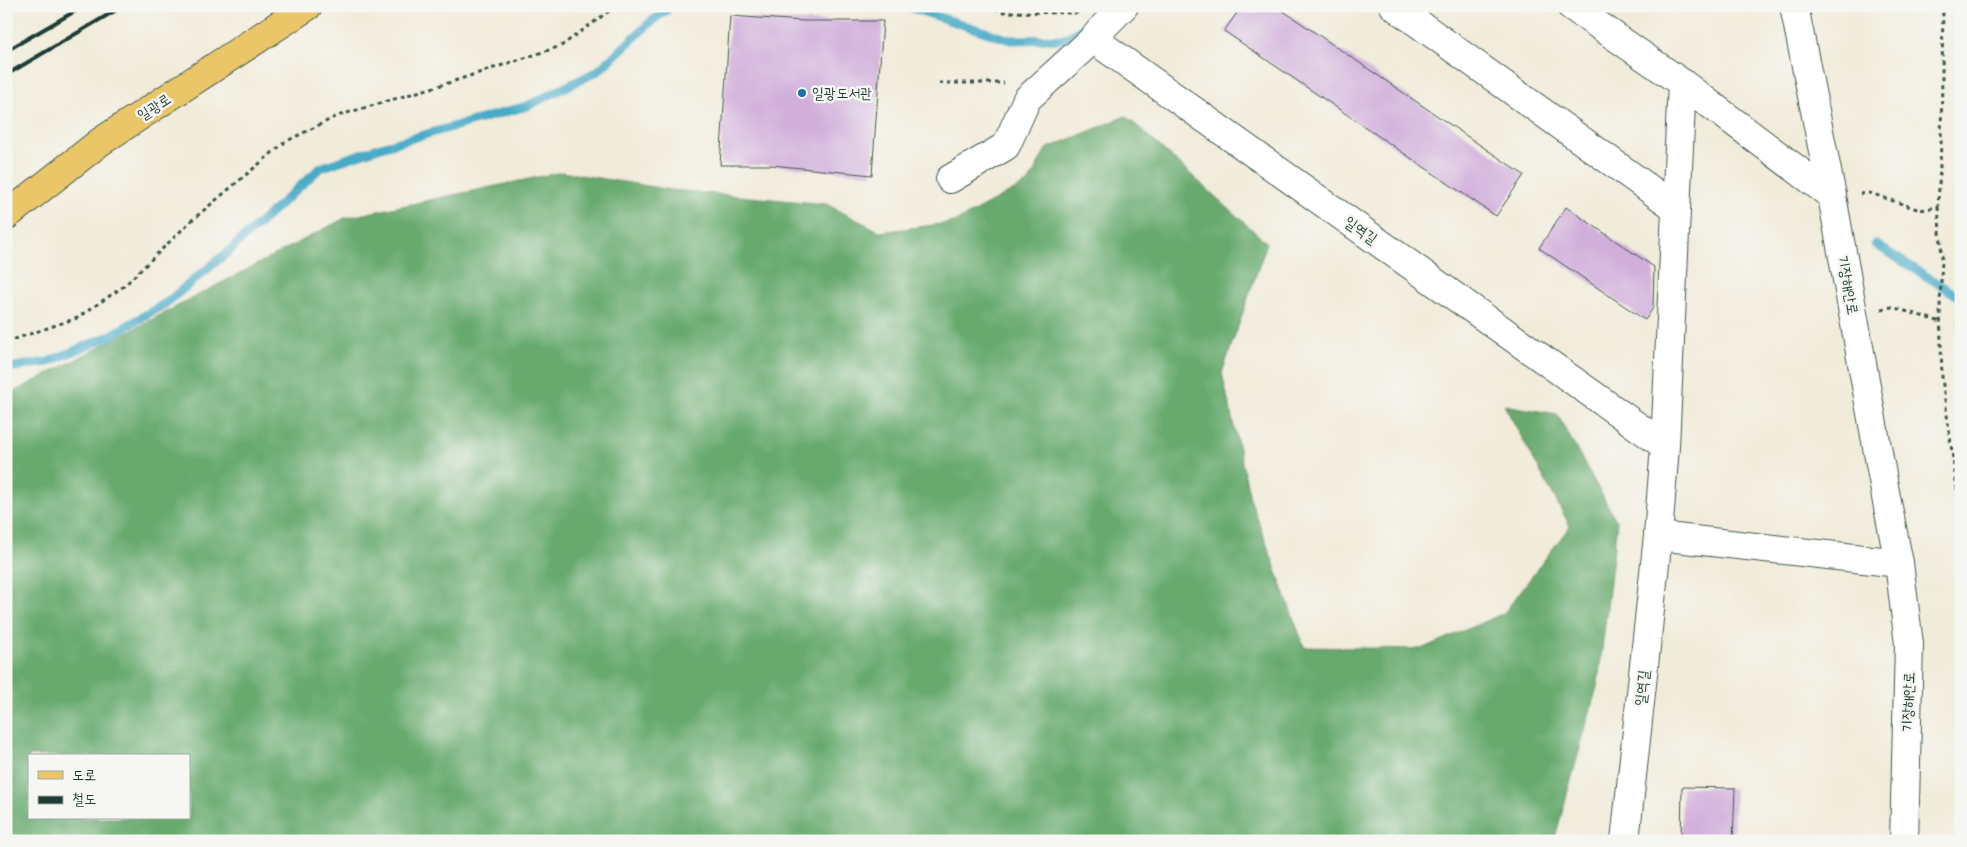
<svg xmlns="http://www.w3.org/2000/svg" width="1967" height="847" font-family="Delius,'Poor Story',sans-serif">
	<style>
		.forest { fill: #68aa6e; stroke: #447451; fill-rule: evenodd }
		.sand { fill: #eeda9e; stroke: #868c69 }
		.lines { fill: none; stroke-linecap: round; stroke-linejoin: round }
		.stream { stroke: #47aac7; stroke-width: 9 }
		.building { fill: #d1afdb }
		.minor-casing { stroke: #3e574d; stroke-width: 30 }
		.major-casing { stroke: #3e574d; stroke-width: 30 }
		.path { stroke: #3e574d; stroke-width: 3; stroke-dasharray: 4 4; stroke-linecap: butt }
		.minor { stroke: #fff; stroke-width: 28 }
		.major { stroke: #eac669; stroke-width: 28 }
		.rail { stroke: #1f3d34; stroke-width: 4 }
		.poi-dot { fill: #1f6fb2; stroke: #f6f6f2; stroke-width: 2 }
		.labels { text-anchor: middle; stroke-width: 5; stroke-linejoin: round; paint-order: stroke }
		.poi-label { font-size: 15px; fill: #1f3d34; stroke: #f6f6f2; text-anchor: start }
		.street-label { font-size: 15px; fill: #1f3d34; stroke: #f6f6f2 }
	</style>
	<rect width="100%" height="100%" fill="#f6f6f2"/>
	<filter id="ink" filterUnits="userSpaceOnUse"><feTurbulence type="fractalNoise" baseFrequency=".02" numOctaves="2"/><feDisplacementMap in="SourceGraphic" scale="10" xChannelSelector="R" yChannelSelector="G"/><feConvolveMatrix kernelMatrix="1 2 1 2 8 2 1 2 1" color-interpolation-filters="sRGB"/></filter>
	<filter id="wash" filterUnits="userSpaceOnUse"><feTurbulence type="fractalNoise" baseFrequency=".0096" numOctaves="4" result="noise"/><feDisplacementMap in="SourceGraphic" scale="20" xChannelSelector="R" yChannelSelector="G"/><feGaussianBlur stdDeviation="1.12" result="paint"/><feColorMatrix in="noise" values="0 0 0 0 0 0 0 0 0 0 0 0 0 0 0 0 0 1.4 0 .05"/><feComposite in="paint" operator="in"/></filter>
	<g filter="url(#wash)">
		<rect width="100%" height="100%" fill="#f1ebd9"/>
		<path class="forest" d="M 1126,116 L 1267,243 L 1222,373 L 1250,498 L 1304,647 L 1421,649 L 1504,613 L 1570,526 L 1504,405 L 1557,414 L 1617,522 L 1598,683 L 1554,841 L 6,841 L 6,396 L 345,218 L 562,172 L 672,190 L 826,204 L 881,232 L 955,222 L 1029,182 L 1046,149 ZM 29,756 L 189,756 L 189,818 L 29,818 Z"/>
		<polygon class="sand" points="1961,200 1961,411 1958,397"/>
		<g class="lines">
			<g class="stream">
				<polyline points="906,6 1010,40 1065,39 1084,27"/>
				<polyline points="1875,244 1961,298"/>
				<polyline points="6,368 48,362 110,336 166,303 228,252 320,168 381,147 527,106 598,71 653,20 672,6"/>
			</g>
		</g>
		<g id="blocks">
			<g class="building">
				<polygon points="1242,6 1276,6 1524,175 1496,216 1224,31"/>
				<polygon points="730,16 803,21 883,21 872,175 771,165 720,165"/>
				<polygon points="1566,207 1654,267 1653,308 1645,320 1539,248"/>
				<polygon points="1682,787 1735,788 1733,841 1681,841"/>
			</g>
		</g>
	</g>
	<g filter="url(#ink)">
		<use href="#blocks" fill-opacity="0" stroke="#3e574d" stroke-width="1"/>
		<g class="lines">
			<defs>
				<g id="minor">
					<polyline points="1124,6 1106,24 1093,39 1665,446"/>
					<polyline points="1394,6 1676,208"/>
					<polyline points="1571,6 1682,83 1832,196"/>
					<polyline points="1794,6 1832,196 1886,497 1899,563 1909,644 1904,841"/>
					<polyline points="950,179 1006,146 1027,99 1093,39"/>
					<polyline points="1658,536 1899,563"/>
					<polyline points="1625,841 1658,536 1665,446 1682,83"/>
				</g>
				<polyline id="major" points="6,216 100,142 308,6"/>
			</defs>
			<use href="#minor" class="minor-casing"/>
			<use href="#major" class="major-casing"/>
			<g class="path">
				<polyline points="987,6 1003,12 1078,13"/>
				<polyline points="939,83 1004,83"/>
				<polyline points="1860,194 1870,193 1920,210 1938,207 1941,145 1943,6"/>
				<polyline points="1938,207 1942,256 1940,307 1942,378 1961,518"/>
				<polyline points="1881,309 1892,307 1941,322"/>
				<polyline points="6,340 15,339 77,318 124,286 191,221 285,142 337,116 448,83 561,46 616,6"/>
			</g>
			<use href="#minor" class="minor"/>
			<use href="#major" class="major"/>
			<g class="rail">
				<polyline points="6,51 84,6"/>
				<polyline points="6,75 123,6"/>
			</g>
		</g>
	</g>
	<circle class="poi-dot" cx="802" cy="93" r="5"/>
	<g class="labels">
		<g class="poi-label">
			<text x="812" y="98">일광도서관</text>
		</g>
		<g class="street-label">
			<text transform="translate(154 107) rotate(-33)" y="5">일광로</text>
			<text transform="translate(1361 230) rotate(35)" y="5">일역길</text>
			<text transform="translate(1848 285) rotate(80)" y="5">기장해안로</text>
			<text transform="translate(1642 688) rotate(-84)" y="5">일역길</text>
			<text transform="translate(1908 702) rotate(-88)" y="5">기장해안로</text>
		</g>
	</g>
	<rect width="1967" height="847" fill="none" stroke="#f6f6f2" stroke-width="25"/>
	<rect x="28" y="754" width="162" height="65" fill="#f6f6f2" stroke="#a0aca6"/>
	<rect x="38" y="771" width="25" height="8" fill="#eac669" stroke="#a0aca6"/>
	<text x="72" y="780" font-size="15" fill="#1f3d34">도로</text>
	<rect x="38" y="796" width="25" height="8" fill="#1f3d34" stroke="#a0aca6"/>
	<text x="72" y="804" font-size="15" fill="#1f3d34">철도</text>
</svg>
